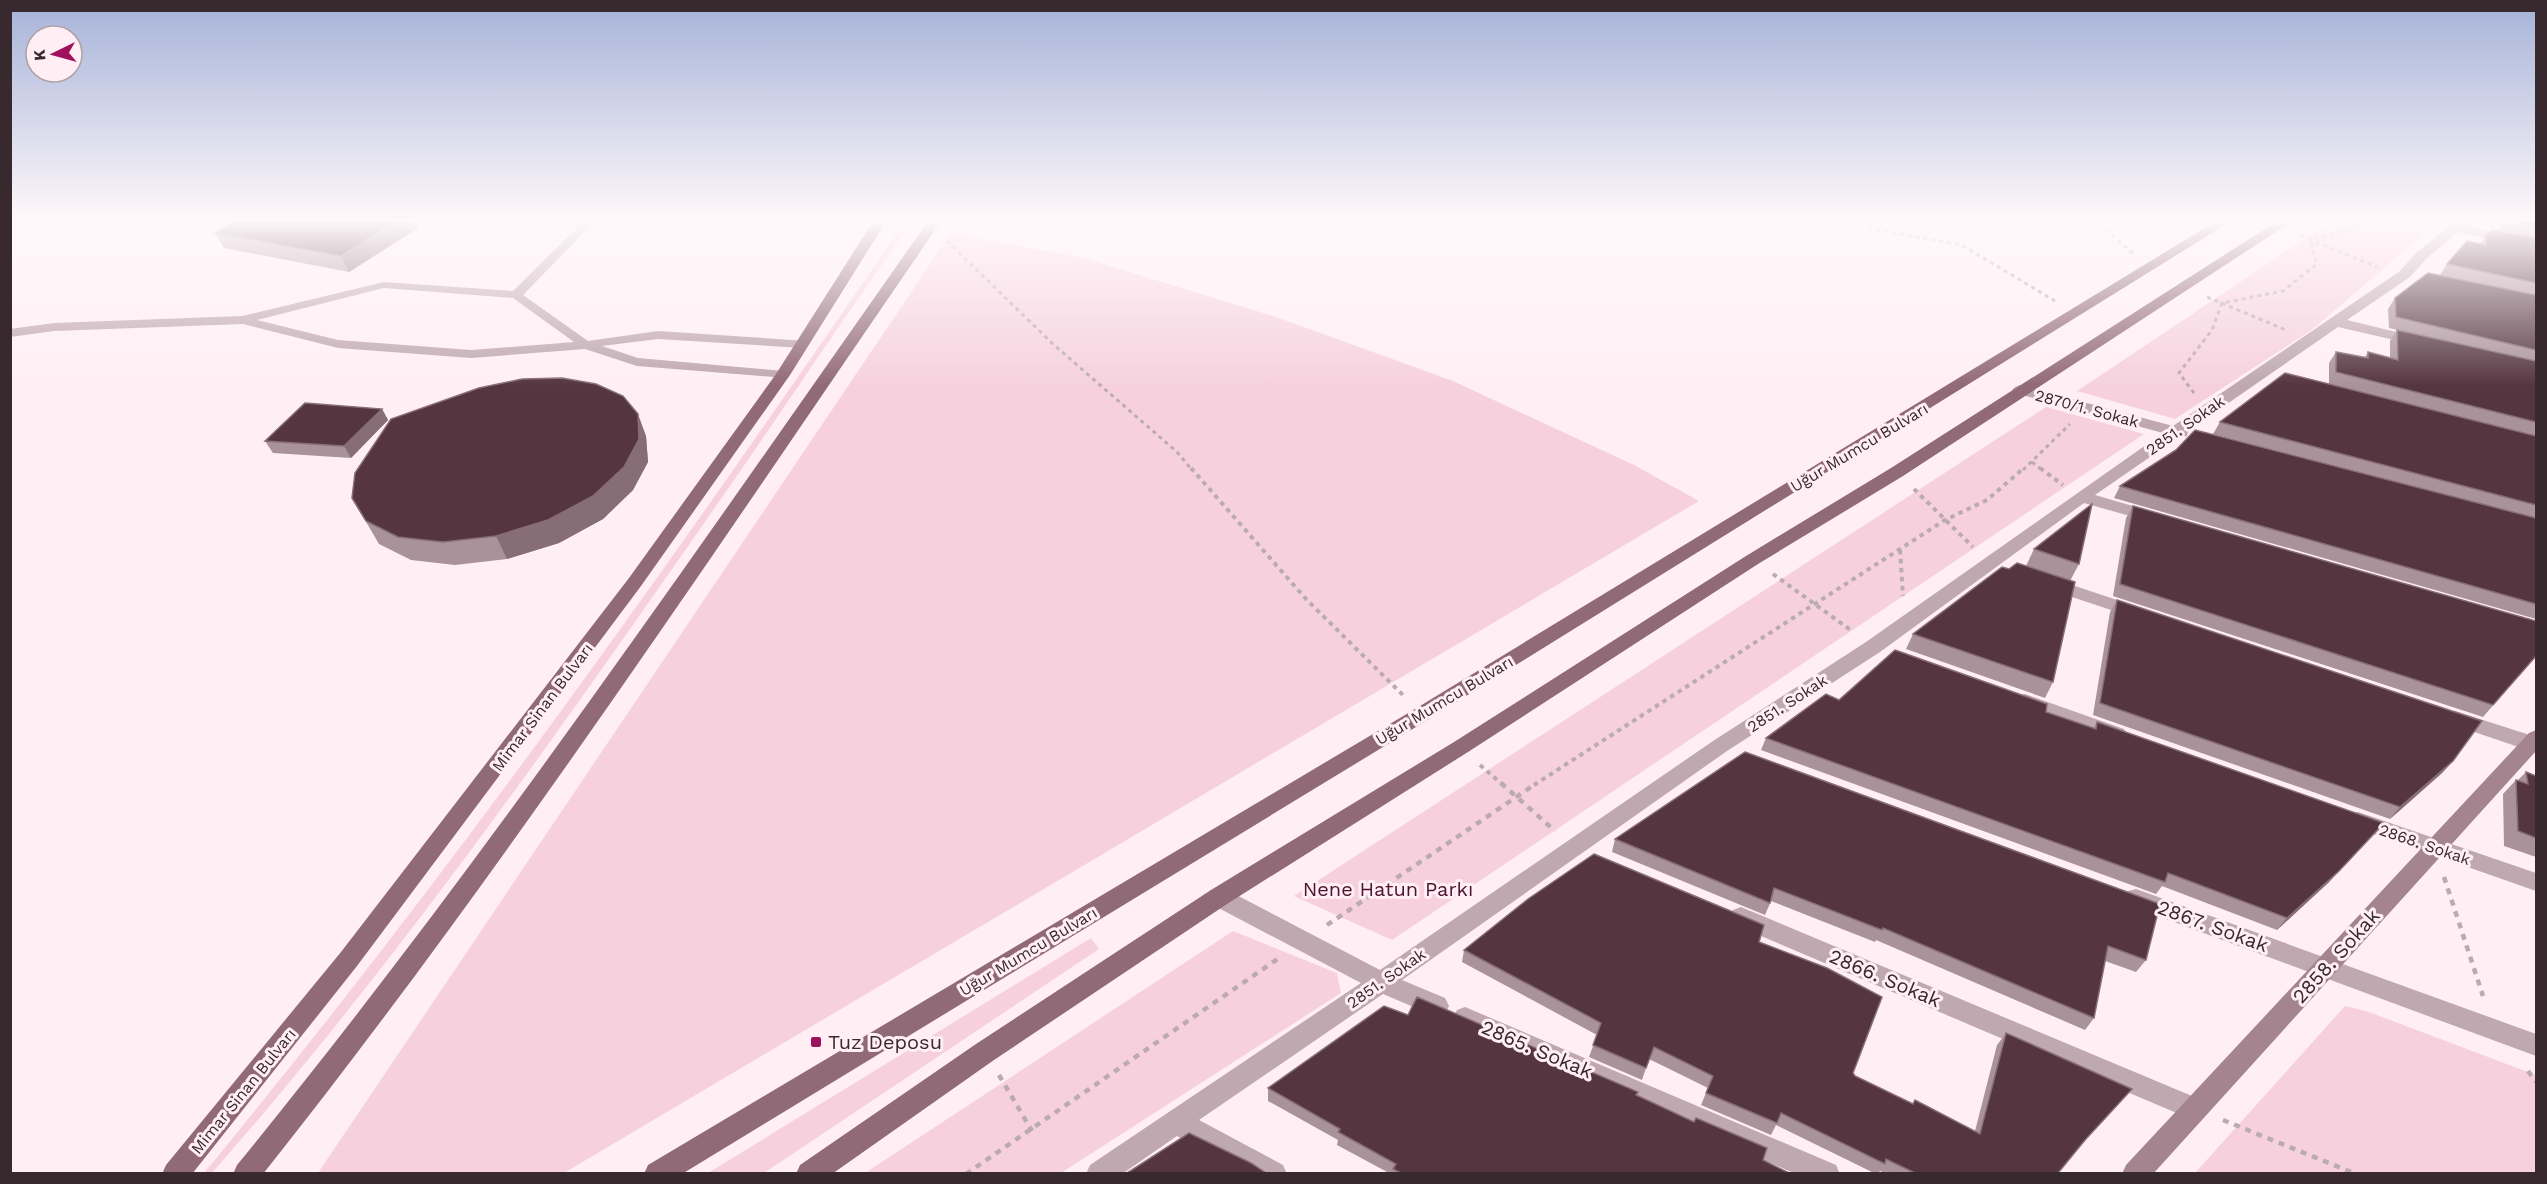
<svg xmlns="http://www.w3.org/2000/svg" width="2547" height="1184" font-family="'Work Sans',sans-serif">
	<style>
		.green { fill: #f6d1dd }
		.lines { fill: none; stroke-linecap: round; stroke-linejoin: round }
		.path-far2 { stroke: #bbabb0; stroke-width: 3; stroke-dasharray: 4 4; stroke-linecap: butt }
		.path-far1 { stroke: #bbabb0; stroke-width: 4; stroke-dasharray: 4.5 4.5; stroke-linecap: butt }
		.path { stroke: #bbabb0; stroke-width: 4.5; stroke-dasharray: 6 6; stroke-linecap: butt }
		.lane { fill: #bfa8b0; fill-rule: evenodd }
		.street { fill: #bfa8b0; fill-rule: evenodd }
		.secondary { fill: #a4848f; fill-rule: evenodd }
		.primary { fill: #916a77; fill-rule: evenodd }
		.wall { fill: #aa929a }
		.shaded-wall { fill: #876d76 }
		.building { fill: #543540; stroke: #876d76; stroke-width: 1.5 }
		.poi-dot { fill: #9f115c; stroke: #ffeff4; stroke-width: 2 }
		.labels { text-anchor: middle; stroke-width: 6; stroke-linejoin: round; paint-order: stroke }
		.street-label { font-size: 16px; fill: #38292e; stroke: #ffeff4 }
		.near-park-label { font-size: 20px; fill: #4d122d; stroke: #ffeff4 }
		.near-street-label { font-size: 20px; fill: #38292e; stroke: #ffeff4 }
		.near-poi-label { font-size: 20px; fill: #38292e; stroke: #ffeff4; text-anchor: start }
	</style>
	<rect width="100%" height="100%" fill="#ffeff4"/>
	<g class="green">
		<path d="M 906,220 L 914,220 C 845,315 781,413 714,509 C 556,736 395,965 212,1173 L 204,1173 C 455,869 683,546 906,220 Z"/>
		<polygon points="2333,220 2440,220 2313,329 2175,419 2077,391"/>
		<polygon points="951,233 1087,259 1276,317 1453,381 1634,465 1699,501 564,1173 318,1173"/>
		<polygon points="2046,407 2144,434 1392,940 1294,896"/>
		<polygon points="1233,931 1337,973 1341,993 1061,1173 865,1173"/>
		<polygon points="1091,938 1099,949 764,1173 708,1173"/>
		<polygon points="2345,1006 2366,1011 2536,1075 2536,1173 2195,1173"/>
	</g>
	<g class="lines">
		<g class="path-far2">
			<polyline points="1821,220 1962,245 2055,301"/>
			<polyline points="2093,220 2134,254"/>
			<polyline points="2301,236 2377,267"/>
			<polyline points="947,241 1053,344 1177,452 1192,470"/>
			<polyline points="2207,297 2286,330"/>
			<polyline points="2194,393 2179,373 2212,330 2222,303 2283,291 2317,264 2311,246 2314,240 2374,220"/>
			<polyline points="2032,462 2042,470"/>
			<polyline points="2023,470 2070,424"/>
		</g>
		<g class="path-far1">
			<polyline points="1191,468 1306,599 1404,696"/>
			<polyline points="2040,468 2063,485"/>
			<polyline points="1914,489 1973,547"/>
			<polyline points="1900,550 1903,596"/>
			<polyline points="1773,574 1852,631"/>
			<polyline points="1480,765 1503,785"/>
			<polyline points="1534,785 1945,520 1987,500 2024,468"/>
		</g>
		<g class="path">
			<polyline points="1501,783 1555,831"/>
			<polyline points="2444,877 2483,996"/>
			<polyline points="1327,925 1537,783"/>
			<polyline points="2528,1071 2536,1082"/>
			<polyline points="999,1075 1032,1131"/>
			<polyline points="2223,1120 2356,1174"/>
			<polyline points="966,1174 1279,958"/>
		</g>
		<path class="lane" d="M 585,220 L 596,220 L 523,295 L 588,341 L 658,331 L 807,341 L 807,347 L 803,348 L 658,339 L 602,346 L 638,358 L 783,371 L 787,372 L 787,378 L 637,366 L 585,349 L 471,358 L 338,348 L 243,324 L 54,331 L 10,337 L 10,329 L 54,323 L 242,316 L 384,282 L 513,291 ZM 384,288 L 513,298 L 574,342 L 471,350 L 338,340 L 257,320 Z"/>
		<g class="street">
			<polygon points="2458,220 2472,220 2466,226 2536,241 2536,249 2458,232 2427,258 2410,277 2347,320 2421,338 2423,341 2421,344 2416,345 2338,327 2188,431 2187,436 2179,437 2095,495 2157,513 2159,517 2157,521 2151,522 2084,503 1880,652 1727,751 1402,980 1445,998 1449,1006 1445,1014 1437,1017 1383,994 1199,1120 1283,1165 1287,1174 1247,1174 1177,1136 1122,1174 1086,1174 1090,1165 1361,983 1211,904 1208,897 1211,890 1219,888 1227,890 1380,970 1713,741 1866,642 2163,433 2015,393 2012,390 2015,387 2020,385 2173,426 2400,271 2417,252"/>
			<polygon points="2051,578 2144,609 2147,613 2144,617 2138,619 2045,588 2042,584 2045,580"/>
			<polygon points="2025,694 2124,729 2127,734 2124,739 2117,742 2018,706 2015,701 2018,696"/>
			<polygon points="2455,711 2536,737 2536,753 2448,723 2445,718 2448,713"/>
			<polygon points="2358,812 2536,873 2536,891 2351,826 2347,820 2351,814"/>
			<polygon points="2136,889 2536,1034 2536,1056 2128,905 2125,898 2128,891"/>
			<polygon points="1741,907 2204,1101 2208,1109 2204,1117 2195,1121 2186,1117 1733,924 1730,917 1733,910"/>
			<polygon points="1465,1007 1836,1165 1840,1174 1796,1174 1457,1026 1453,1018 1457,1010"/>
		</g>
		<polygon class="secondary" points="2536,730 2536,751 2153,1174 2122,1174 2126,1165 2529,733"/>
		<g class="primary">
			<polygon points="874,220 887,220 790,375 641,586 357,966 192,1174 162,1174 166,1165 341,952 629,578 776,374"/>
			<path d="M 929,220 L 942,220 C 721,541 506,868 263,1174 L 233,1174 L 237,1165 C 484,863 704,539 929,220 Z"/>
			<polygon points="2218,220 2233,220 1429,719 682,1174 644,1174 648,1165 1415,709"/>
			<polygon points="2279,220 2294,220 1903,476 1758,564 1468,752 1227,904 994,1060 832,1174 796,1174 800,1165 976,1044 1211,890 1454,742 1746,556 1891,468"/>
		</g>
	</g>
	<g class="wall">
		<polygon points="2504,220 2536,220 2536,619 2114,498 2120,486 2425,489 2213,434 2220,422 2329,384 2329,363 2336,352 2365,357 2368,352 2390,358 2390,341 2397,330 2437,339 2389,328 2388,309 2395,298 2475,283 2440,275 2447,264 2480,244 2486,235 2498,230"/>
		<polygon points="418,228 349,272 224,248 215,233"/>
		<polygon points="382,409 388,420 351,458 273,453 265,441"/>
		<polygon points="646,436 648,462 633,490 603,519 559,543 507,559 455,565 411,560 379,544 352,498"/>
		<polygon points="2133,506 2536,656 2483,717 2113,596 2126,518"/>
		<polygon points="2034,549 2079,564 2070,581 2053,682 2045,698 1906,649 1913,634 2009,569 2026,566"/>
		<polygon points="2117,600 2453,761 2442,773 2390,819 2093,715 2110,612"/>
		<polygon points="1839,700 2046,712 2093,729 2097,722 2384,823 2328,883 2277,930 2162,886 2156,894 1761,750 1766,738"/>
		<polygon points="1745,752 2146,960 2136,972 2105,961 2094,1018 2085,1030 1876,940 1875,942 1771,901 1765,915 1612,852 1615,839"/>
		<polygon points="2526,772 2536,776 2536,857 2504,846 2503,794 2516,780 2518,780"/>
		<polygon points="1759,942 1855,1076 1912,1104 1915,1100 1975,1131 1997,1045 2006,1033 2132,1089 2081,1145 2058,1173 1885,1173 1880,1171 1878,1173 1874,1173 1776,1125 1771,1135 1701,1105 1708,1088 1649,1059 1642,1080 1589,1057 1597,1035 1462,962 1464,950"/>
		<polygon points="1268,1088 1636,1095 1789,1173 1389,1173 1337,1145 1338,1140 1268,1101"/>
	</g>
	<g class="shaded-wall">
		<polygon points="396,220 414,220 418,228 349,272 341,256"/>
		<polygon points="382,409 388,420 351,458 344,446"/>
		<polygon points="638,414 646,436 648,462 633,490 603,519 559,543 507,559 496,536"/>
		<polygon points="2453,761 2442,773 2390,819 2400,807"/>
		<polygon points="2384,823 2328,883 2277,930 2287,918"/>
	</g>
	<g class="building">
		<polygon points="237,220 398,220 341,256 215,233"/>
		<polygon points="2506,220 2536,220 2536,227"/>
		<polygon points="2492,230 2536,238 2536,283 2447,264 2467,241 2486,245 2486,235"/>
		<polygon points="2428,273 2536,295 2536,350 2396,317 2395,298"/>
		<polygon points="2397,330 2536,361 2536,422 2336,372 2336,352 2368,358 2368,352 2398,360"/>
		<polygon points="2285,373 2536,436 2536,505 2220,422"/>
		<polygon points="562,378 596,384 623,396 638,414 639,439 624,467 593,496 548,520 496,536 443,542 398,537 366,521 352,498 355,473 391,419 479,388 522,379"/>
		<polygon points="305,403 382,409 344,446 265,441"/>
		<polygon points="2195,430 2536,518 2536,604 2120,486 2176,450"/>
		<polygon points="2092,504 2079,564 2034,549"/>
		<polygon points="2133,506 2536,621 2536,656 2493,705 2120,584"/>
		<polygon points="2017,563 2075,582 2053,682 1913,634 2002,567 2009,569"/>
		<polygon points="2117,600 2482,721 2453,761 2400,807 2100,703"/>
		<polygon points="1895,650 2047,704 2046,712 2096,729 2097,722 2384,823 2339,871 2287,918 2168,873 2165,882 1766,738 1826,694 1839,700"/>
		<polygon points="1745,752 2160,904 2146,960 2108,946 2094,1018 1883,928 1882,930 1774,888 1770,903 1615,839"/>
		<polygon points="2526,772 2536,776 2536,838 2518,831 2516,780 2528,784"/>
		<polygon points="1594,854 1764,925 1759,942 1827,968 1882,997 1853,1073 1855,1076 1913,1104 1915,1100 1980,1134 2006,1033 2132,1089 2085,1140 2058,1173 1915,1173 1886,1159 1885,1164 1781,1113 1777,1123 1706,1093 1713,1076 1654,1047 1646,1068 1593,1045 1601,1023 1464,950 1528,899"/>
		<polygon points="1417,997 1638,1092 1636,1095 1694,1122 1696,1118 1767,1148 1763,1160 1789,1173 1401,1173 1393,1169 1396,1164 1338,1132 1340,1129 1268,1088 1384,1006 1408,1015"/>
		<polygon points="1189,1133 1251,1163 1266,1173 1127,1173"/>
	</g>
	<linearGradient id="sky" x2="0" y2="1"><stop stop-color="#a5b2d8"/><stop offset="0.57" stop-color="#fff8fa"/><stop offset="1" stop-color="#fff8fa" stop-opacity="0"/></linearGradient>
	<rect width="2547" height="386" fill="url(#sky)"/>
	<rect class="poi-dot" x="810" y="1036" width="12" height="12" rx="3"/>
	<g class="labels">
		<g class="street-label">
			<text transform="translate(2087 408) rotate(15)" y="6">2870/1. Sokak</text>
			<text transform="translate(2185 425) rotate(-35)" y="6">2851. Sokak</text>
			<text transform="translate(1859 447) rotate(-31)" y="6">Uğur Mumcu Bulvarı</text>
			<text transform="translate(1444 700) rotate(-31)" y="6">Uğur Mumcu Bulvarı</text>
			<text transform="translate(1787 703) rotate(-33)" y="6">2851. Sokak</text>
			<text transform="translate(542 707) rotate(-53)" y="6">Mimar Sinan Bulvarı</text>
			<text transform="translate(2425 844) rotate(19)" y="6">2868. Sokak</text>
			<text transform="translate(1028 951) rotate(-31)" y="6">Uğur Mumcu Bulvarı</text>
			<text transform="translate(1386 978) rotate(-35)" y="6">2851. Sokak</text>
			<text transform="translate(243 1091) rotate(-51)" y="6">Mimar Sinan Bulvarı</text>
		</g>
		<g class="near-park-label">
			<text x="1388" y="896">Nene Hatun Parkı</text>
		</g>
		<g class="near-street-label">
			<text transform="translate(2213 926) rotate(20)" y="7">2867. Sokak</text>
			<text transform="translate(2336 956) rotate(-48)" y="7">2858. Sokak</text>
			<text transform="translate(1885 978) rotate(23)" y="7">2866. Sokak</text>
			<text transform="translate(1537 1049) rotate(23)" y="7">2865. Sokak</text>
		</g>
		<g class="near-poi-label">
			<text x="828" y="1049">Tuz Deposu</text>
		</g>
	</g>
	<rect width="2547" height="1184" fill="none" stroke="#38292e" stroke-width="24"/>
	<g transform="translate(54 54) rotate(265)"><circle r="28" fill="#ffeff4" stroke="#afa0a5" stroke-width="1.5"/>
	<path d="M0-4.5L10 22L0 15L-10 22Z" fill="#9f115c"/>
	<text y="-9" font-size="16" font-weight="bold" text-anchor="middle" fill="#38292e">K</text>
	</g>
</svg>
